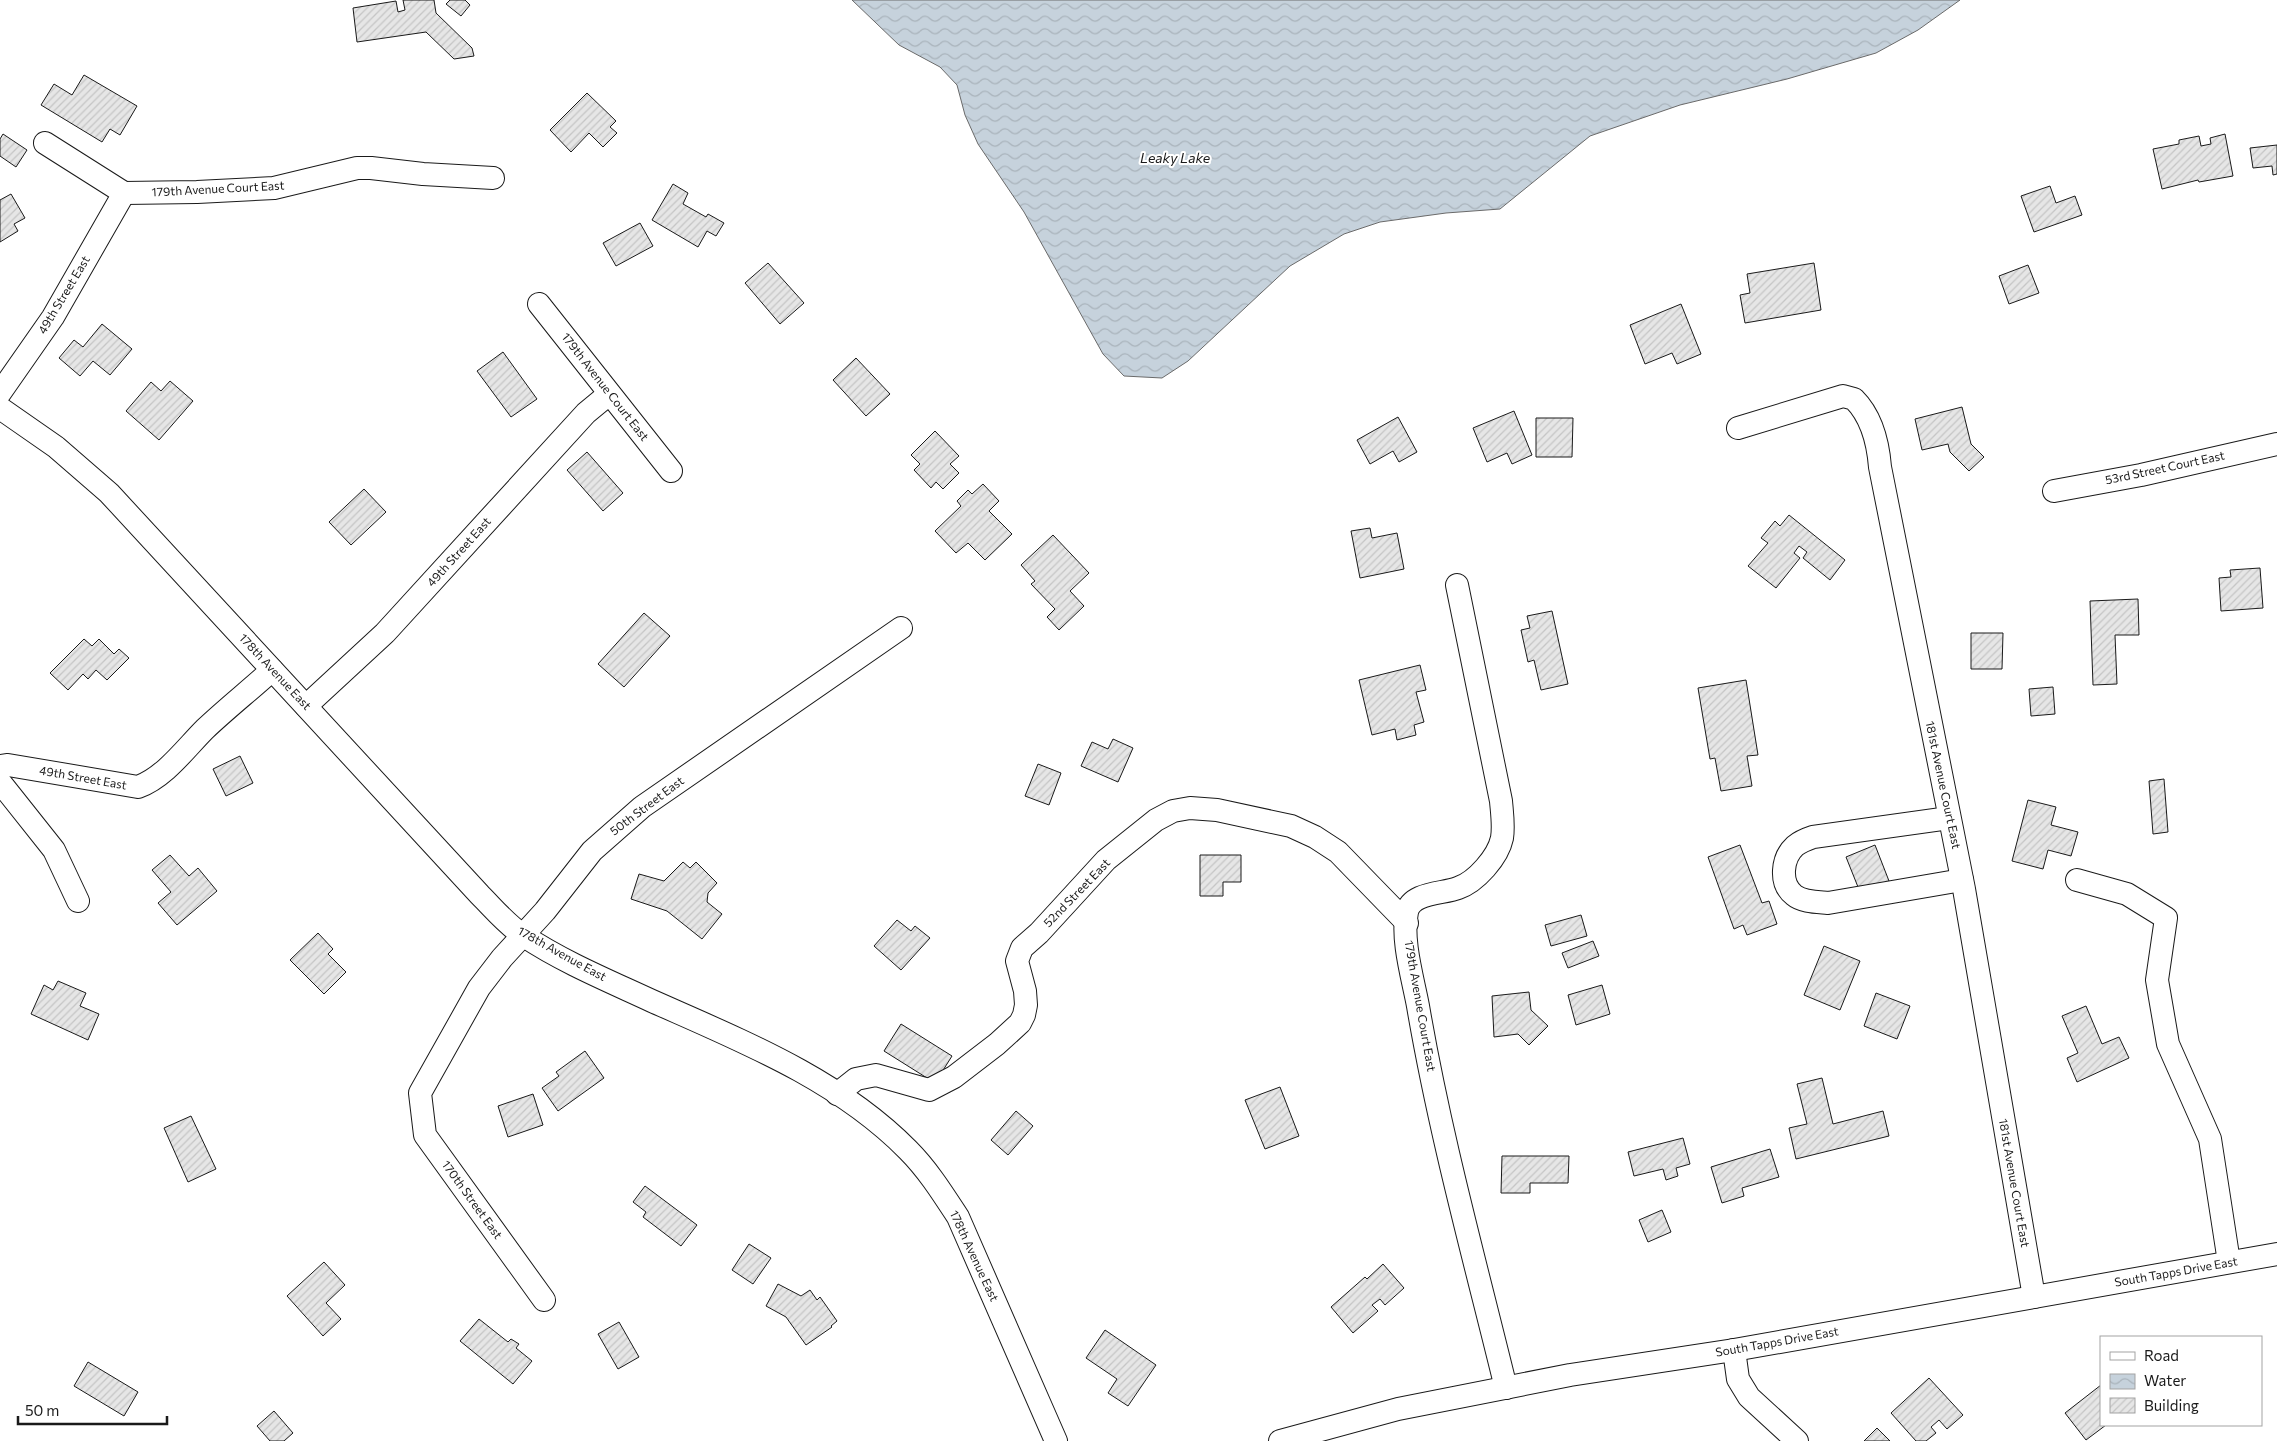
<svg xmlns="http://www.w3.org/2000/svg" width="2277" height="1441" font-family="Commissioner,sans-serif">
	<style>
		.water { fill: url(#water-waves); stroke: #6a6a6a }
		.building { fill: url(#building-hatch); stroke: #1a1a1a }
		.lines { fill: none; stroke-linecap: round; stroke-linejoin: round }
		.minor-casing { stroke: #1a1a1a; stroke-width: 24 }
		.minor { stroke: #fff; stroke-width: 22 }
		.labels { text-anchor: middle; stroke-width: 4; stroke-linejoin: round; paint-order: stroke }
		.street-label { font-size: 12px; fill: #1a1a1a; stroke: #fff }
		.water-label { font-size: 14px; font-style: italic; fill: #1a1a1a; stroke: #fff }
	</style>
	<defs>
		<pattern id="water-waves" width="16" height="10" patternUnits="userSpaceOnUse" patternTransform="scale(1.25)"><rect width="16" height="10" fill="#c6d2dc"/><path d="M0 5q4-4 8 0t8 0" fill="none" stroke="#aab4bc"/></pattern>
		<pattern id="building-hatch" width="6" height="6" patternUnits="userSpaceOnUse" patternTransform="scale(1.25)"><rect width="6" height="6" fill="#e6e6e6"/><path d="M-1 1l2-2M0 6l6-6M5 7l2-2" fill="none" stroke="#c5c5c5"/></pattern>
	</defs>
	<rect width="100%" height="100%" fill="#fff"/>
	<polygon class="water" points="852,0 1960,0 1918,30 1876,53 1787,79 1680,105 1590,136 1500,209 1446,213 1380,222 1344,234 1290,266 1188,361 1162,378 1124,376 1103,354 1024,212 978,144 965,115 957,85 940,67 899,45"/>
	<g class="building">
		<polygon points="403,0 434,0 436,13 472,48 474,56 454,59 426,32 357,42 353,8 396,1 398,12 405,10"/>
		<polygon points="450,0 465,0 470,5 461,16 446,4"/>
		<polygon points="84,75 137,106 120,135 110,129 102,142 41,105 54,84 72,95"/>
		<polygon points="587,93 616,121 610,127 617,133 603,147 589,133 571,152 550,130"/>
		<polygon points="3,134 27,150 16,167 0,156 0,139"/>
		<polygon points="2225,134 2233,176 2199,182 2198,180 2162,189 2153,149 2179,144 2179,140 2199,136 2201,146 2211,144 2210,138"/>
		<polygon points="2277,145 2277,174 2273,175 2272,166 2253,168 2250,148"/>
		<polygon points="673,184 688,193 683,204 706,217 708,214 724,223 716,236 707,231 698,247 652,220"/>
		<polygon points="2050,186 2056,203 2075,196 2082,215 2034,232 2021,196"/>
		<polygon points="11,194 25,218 14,224 18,231 0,242 0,200"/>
		<polygon points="640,223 653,246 616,266 603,243"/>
		<polygon points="768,263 804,303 780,324 745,283"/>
		<polygon points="1814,263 1821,310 1745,323 1740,295 1750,293 1747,274"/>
		<polygon points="2028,265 2039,293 2009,304 1999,276"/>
		<polygon points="1681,304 1701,354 1677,364 1672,353 1645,364 1630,325"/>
		<polygon points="102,324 132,349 110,375 93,361 80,376 59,358 74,340 83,347"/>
		<polygon points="503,352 537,399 511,417 477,371"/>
		<polygon points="856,358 890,394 866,416 833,380"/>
		<polygon points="170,381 193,401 159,440 126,411 151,382 161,391"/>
		<polygon points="1962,407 1971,444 1984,457 1969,471 1950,452 1948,444 1922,450 1915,419"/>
		<polygon points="1514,411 1532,455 1512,464 1507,453 1487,462 1473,428"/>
		<polygon points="1398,417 1417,452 1399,462 1393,451 1370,464 1357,440"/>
		<polygon points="1536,418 1573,418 1572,457 1536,457"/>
		<polygon points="935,431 959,456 950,464 959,473 943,489 936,482 931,488 914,470 920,464 911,455"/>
		<polygon points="587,452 623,493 603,511 567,470"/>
		<polygon points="983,484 999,501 989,511 1012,534 985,560 968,543 956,553 935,531 961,506 957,501 968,490 972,494"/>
		<polygon points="364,489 386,512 351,545 329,522"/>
		<polygon points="1789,515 1845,560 1830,580 1803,558 1807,552 1799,546 1794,553 1800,558 1776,588 1748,566 1768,543 1761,538 1775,521 1780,526"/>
		<polygon points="1370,528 1372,538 1397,533 1404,569 1360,578 1351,531"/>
		<polygon points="1053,535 1089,573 1070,591 1084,606 1059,630 1047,617 1055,609 1031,584 1035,581 1021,565"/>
		<polygon points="2260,568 2263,608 2221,611 2219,578 2231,577 2230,570"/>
		<polygon points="2138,599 2139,635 2115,635 2117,684 2093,685 2090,601"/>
		<polygon points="1552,611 1568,684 1541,690 1534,660 1528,662 1521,630 1530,628 1527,616"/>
		<polygon points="644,613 670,636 624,687 598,664"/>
		<polygon points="1971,633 2003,633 2002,669 1971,669"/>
		<polygon points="84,639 92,646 99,639 114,654 119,649 129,658 107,680 96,670 88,679 83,674 68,690 50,673"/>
		<polygon points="1420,665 1426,690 1416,692 1424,722 1414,725 1416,735 1397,740 1395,729 1372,735 1359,680"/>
		<polygon points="1746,680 1758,755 1747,756 1752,786 1721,791 1715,758 1710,759 1698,688"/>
		<polygon points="2053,687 2055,714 2031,716 2029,689"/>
		<polygon points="1113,739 1133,748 1118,782 1081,766 1092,742 1108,749"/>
		<polygon points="240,756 253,783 226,796 213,769"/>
		<polygon points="1038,764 1061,773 1049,805 1025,796"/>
		<polygon points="2164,779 2168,832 2153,834 2149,781"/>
		<polygon points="2028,800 2056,807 2051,825 2078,832 2071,856 2048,850 2043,869 2012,861"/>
		<polygon points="1740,845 1762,903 1769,901 1777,924 1747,935 1743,925 1734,929 1708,857"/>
		<polygon points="1875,845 1889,881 1860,892 1846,857"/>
		<polygon points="170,855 189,876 198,868 217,891 177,925 158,903 171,892 152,870"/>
		<polygon points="1200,855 1241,855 1241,882 1223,882 1223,896 1200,896"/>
		<polygon points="683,862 690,868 696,862 717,883 708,893 707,902 722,914 702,939 667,911 631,899 639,874 664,881"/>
		<polygon points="1581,915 1587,936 1551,946 1545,925"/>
		<polygon points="897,920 911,931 915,926 930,938 901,970 874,946"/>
		<polygon points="318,933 333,949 328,954 346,972 324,994 290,960"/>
		<polygon points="1593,941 1599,956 1568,968 1562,953"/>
		<polygon points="1824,946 1860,961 1840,1010 1804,995"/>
		<polygon points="58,981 86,993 80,1006 99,1014 88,1040 31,1014 44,985 53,990"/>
		<polygon points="1602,985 1610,1014 1576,1025 1568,995"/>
		<polygon points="1529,992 1531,1010 1548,1026 1529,1045 1518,1034 1494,1037 1492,996"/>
		<polygon points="1876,993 1910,1006 1897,1039 1864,1026"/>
		<polygon points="2086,1006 2102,1044 2119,1037 2129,1058 2077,1082 2067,1058 2078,1053 2062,1016"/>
		<polygon points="901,1024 952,1056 935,1083 884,1051"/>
		<polygon points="585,1051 604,1078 558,1111 542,1088 559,1076 556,1072"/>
		<polygon points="1822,1078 1833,1124 1883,1111 1889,1136 1796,1159 1789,1128 1807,1124 1797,1084"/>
		<polygon points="1280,1087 1299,1136 1265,1149 1245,1100"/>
		<polygon points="533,1094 543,1125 508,1137 498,1106"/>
		<polygon points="1016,1111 1033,1126 1008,1155 991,1140"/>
		<polygon points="191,1116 216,1169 188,1182 164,1128"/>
		<polygon points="1683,1138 1690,1164 1676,1168 1678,1176 1666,1180 1663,1169 1634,1176 1628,1152"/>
		<polygon points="1770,1149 1779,1177 1742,1188 1744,1196 1722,1203 1711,1167"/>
		<polygon points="1502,1156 1569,1156 1568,1183 1530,1183 1530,1193 1501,1193"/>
		<polygon points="645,1186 697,1225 681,1246 643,1217 646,1212 633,1202"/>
		<polygon points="1662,1210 1671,1232 1648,1242 1639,1220"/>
		<polygon points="749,1244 771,1258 753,1284 732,1270"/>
		<polygon points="324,1262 345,1285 326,1303 341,1319 323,1336 287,1296"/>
		<polygon points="1383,1264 1404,1288 1385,1305 1380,1299 1372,1305 1378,1311 1353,1333 1331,1307 1365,1277 1367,1279"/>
		<polygon points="778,1284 801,1296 810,1290 817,1300 820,1297 837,1321 831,1326 832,1327 806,1345 786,1317 766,1306"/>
		<polygon points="479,1319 508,1342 511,1339 519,1344 516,1348 532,1361 513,1384 460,1341"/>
		<polygon points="619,1322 639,1357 618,1369 598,1334"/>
		<polygon points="1105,1330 1156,1365 1128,1406 1108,1393 1117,1379 1086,1358"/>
		<polygon points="88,1362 138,1392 124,1416 74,1386"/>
		<polygon points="1929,1378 1963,1415 1947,1429 1939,1420 1931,1427 1936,1433 1926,1441 1916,1441 1891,1413"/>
		<polygon points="2101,1385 2101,1425 2106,1425 2086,1440 2065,1413"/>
		<polygon points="274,1411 293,1433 284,1441 270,1441 257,1426"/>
		<polygon points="1877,1428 1890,1441 1864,1441"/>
	</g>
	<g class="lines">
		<defs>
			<g id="minor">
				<polyline points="45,143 124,193 197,192 274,188 357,168 371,168 423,174 493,178"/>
				<polyline points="539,304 671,471"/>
				<polyline points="0,393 53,317 124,193"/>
				<path d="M 0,408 L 56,447 L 109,493 L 480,895 C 494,909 507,925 524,936 C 563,962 609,981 652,1001 C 742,1041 838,1079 908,1150 C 928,1170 943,1194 958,1217 L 1056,1441"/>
				<path d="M 1738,428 L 1843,396 L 1854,399 C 1872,417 1878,442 1880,467 L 1964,889 L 2034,1297"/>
				<polyline points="2054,491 2141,475 2277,444"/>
				<path d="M 1457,585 L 1501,801 C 1502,813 1504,826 1502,838 C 1498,857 1476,882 1458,888 C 1443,894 1411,892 1407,912 C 1401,939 1413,979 1418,1006 C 1440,1135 1475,1261 1506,1388"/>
				<polyline points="306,706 385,633 586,413 609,394"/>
				<path d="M 0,766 L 8,765 L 138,787 C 165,777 185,749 205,729 C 226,709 250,690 272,670"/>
				<polyline points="0,782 54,850 78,901"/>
				<path d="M 1949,818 L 1813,837 C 1807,839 1800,842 1795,846 C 1782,858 1779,883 1794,895 C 1802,902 1818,902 1828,903 L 1962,880"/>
				<polyline points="2077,880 2127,894 2166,918 2157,980 2168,1044 2210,1139 2229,1262"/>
				<polyline points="837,1094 856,1079 876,1075 929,1090 954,1077 997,1044 1020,1023 1024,1015 1026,1005 1025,991 1017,961 1022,948 1039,933 1106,860 1156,820 1173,811 1190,808 1217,810 1291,826 1315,837 1338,852 1407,923"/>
				<polyline points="544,1300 425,1135 420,1093 479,988 502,958 545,911 592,851 642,807 901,628"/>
				<polyline points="1734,1350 1738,1379 1749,1397 1797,1441"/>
				<polyline points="1280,1441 1398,1409 1570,1375 1734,1350 2277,1254"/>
			</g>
		</defs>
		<use href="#minor" class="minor-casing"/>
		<use href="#minor" class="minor"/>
	</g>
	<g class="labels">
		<g class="street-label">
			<text transform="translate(218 189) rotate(-3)" y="4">179th Avenue Court East</text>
			<text transform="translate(64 295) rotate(-59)" y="4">49th Street East</text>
			<text transform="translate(605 387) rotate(52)" y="4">179th Avenue Court East</text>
			<text transform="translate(2165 468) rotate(-12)" y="4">53rd Street Court East</text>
			<text transform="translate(459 552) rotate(-48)" y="4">49th Street East</text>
			<text transform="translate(275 672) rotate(47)" y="4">178th Avenue East</text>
			<text transform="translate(83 778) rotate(10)" y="4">49th Street East</text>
			<text transform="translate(1943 785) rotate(78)" y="4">181st Avenue Court East</text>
			<text transform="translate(647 806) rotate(-37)" y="4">50th Street East</text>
			<text transform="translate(1077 893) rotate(-46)" y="4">52nd Street East</text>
			<text transform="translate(562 954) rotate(29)" y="4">178th Avenue East</text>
			<text transform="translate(1420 1006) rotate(80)" y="4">179th Avenue Court East</text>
			<text transform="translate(2014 1183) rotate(80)" y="4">181st Avenue Court East</text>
			<text transform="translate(472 1200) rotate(54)" y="4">170th Street East</text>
			<text transform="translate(974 1256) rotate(65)" y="4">178th Avenue East</text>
			<text transform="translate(2176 1272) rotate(-10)" y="4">South Tapps Drive East</text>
			<text transform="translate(1777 1342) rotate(-10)" y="4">South Tapps Drive East</text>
		</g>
		<g class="water-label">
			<text x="1175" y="163">Leaky Lake</text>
		</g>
	</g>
	<rect x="2100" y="1336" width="162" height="90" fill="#ffffff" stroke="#a3a3a3"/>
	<rect x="2110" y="1352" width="25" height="8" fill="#ffffff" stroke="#a3a3a3"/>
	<text x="2144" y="1361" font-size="15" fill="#1a1a1a">Road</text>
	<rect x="2110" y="1374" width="25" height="15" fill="url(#water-waves)" stroke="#a3a3a3"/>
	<text x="2144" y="1386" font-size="15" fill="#1a1a1a">Water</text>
	<rect x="2110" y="1398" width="25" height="15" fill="url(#building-hatch)" stroke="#a3a3a3"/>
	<text x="2144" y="1411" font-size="15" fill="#1a1a1a">Building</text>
	<path d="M18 1416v8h149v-8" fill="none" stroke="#1a1a1a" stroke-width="2.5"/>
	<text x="25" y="1416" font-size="15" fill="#1a1a1a" stroke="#ffffff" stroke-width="4" paint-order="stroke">50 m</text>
</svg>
